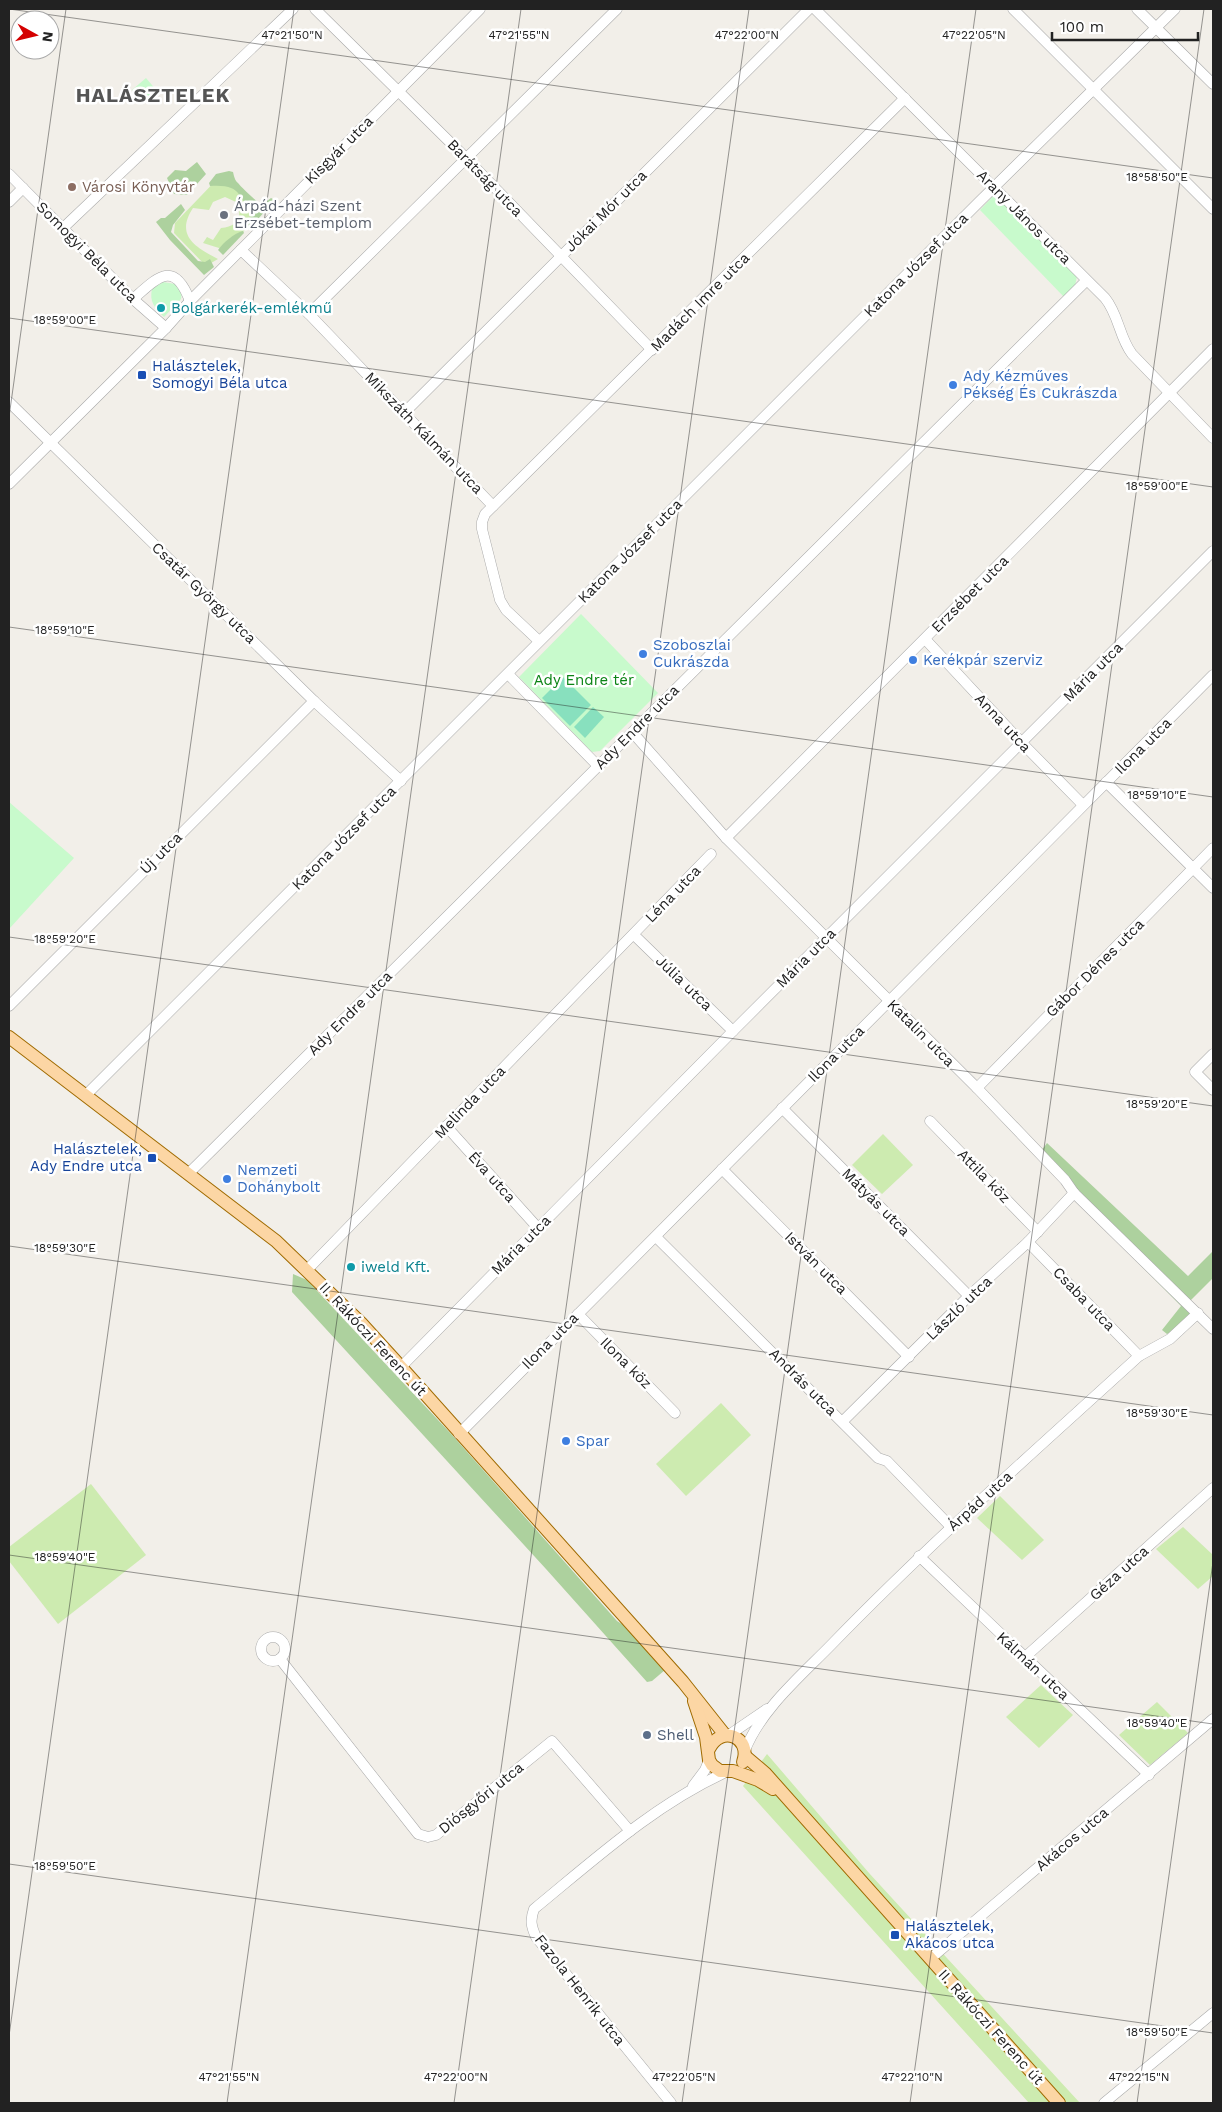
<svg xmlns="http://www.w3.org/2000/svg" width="1222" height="2112" font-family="'Work Sans',sans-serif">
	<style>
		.grass { fill: #cdebb0 }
		.forest { fill: #add19e }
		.park { fill: #c8facc }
		.pitch { fill: #88e0be }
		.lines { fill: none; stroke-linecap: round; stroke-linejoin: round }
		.minor-casing { stroke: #a9a9a9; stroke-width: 11 }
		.major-casing { stroke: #a06b00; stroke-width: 14 }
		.minor { stroke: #fff; stroke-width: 10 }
		.major { stroke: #fcd6a4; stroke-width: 12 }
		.ticks { fill: none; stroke: #222; stroke-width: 1; stroke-opacity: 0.45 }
		.education-dot { fill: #8d6e63; stroke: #fff; stroke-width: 2 }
		.worship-dot { fill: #6b7280; stroke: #fff; stroke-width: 2 }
		.culture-dot { fill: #0f9aa8; stroke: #fff; stroke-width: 2 }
		.transit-dot { fill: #1a4fb4; stroke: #fff; stroke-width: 2 }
		.shop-dot { fill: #3f7fe0; stroke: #fff; stroke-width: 2 }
		.service-dot { fill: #5c6f8a; stroke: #fff; stroke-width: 2 }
		.labels { text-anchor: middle; stroke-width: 5; stroke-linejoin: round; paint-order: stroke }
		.street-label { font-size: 15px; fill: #222; stroke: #fff }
		.education-label { font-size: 15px; fill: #785e54; stroke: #fff; text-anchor: start }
		.worship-label { font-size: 15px; fill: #5b616d; stroke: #fff; text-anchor: start }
		.culture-label { font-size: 15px; fill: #0d838f; stroke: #fff; text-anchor: start }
		.transit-label { font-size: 15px; fill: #164399; stroke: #fff; text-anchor: start }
		.shop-label { font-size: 15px; fill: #366cbe; stroke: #fff; text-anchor: start }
		.park-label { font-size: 15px; fill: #0c8416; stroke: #fff }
		.service-label { font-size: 15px; fill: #4e5e75; stroke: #fff; text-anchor: start }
		.district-label { font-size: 20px; font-weight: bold; letter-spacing: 1px; fill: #555; stroke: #fff }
		.ticks-label { font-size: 12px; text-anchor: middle; fill: #222; stroke: #fff; stroke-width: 5; stroke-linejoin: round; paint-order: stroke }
	</style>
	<rect width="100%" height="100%" fill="#f2efe9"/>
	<g class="grass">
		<path d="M 223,173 L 261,214 L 223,252 L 219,248 L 203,243 L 207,237 L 213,240 L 221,228 C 237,227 244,216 236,202 L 225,197 L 213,202 L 209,210 L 193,208 C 175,235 195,247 218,259 L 206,266 L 174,233 L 175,223 Z"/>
		<polygon points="883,1134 913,1165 882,1194 852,1165"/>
		<polygon points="721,1403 751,1435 686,1496 656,1464"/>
		<polygon points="91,1484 146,1555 58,1624 9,1561 9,1547"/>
		<polygon points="1000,1496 1044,1540 1022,1560 977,1518"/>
		<polygon points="1183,1527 1213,1555 1213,1576 1198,1589 1156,1549"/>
		<polygon points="1041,1685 1073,1715 1039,1748 1006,1717"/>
		<polygon points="1157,1702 1188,1733 1150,1765 1119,1735"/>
		<polygon points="767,1754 869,1873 1080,2103 1029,2103 743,1786"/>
	</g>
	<g class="forest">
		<polygon points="197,162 206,174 187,195 174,194 167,178 175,170 186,171"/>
		<path d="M 229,171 L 233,172 C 234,176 235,181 238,183 C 241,187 259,204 262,205 L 271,198 L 275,200 L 250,228 L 243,223 L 242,221 L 256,214 C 235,197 244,184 210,186 L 209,183 L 216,174 Z"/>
		<polygon points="181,204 185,210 173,225 171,232 198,261 205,262 210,259 214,267 204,275 170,240 156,222 161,218 165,218"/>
		<path d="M 243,231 L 244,233 L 223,255 L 218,250 C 224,242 233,234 243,231 Z"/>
		<polygon points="1047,1143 1188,1276 1213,1251 1213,1278 1190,1301 1190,1316 1176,1329 1167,1334 1162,1330 1181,1306 1077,1201 1042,1150"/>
		<polygon points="293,1274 307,1280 453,1436 617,1621 625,1626 665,1670 652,1681 647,1682 546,1569 292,1292"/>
	</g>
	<g class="park">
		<polygon points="146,78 157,91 144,103 132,90"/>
		<polygon points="996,193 1077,276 1075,286 1064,297 980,210"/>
		<path d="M 163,282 L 175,284 L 182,292 L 181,299 L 164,317 C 155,308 149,302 152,289 Z"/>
		<polygon points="581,614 658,693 600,751 592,752 519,677"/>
		<polygon points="9,802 74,858 9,929"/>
	</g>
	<g class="pitch">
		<polygon points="563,677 591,705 570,726 542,698"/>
		<polygon points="593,707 604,717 585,738 574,727"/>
	</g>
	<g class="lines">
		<defs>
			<g id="minor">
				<polyline points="315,9 467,159 652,350"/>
				<path d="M 815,9 L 1105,298 C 1119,315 1119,337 1132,354 L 1213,438"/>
				<polyline points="1013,9 1213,209"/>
				<polyline points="1137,9 1213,84"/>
				<polyline points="9,174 133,299 166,328"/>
				<polyline points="9,202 23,188"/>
				<polyline points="62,229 293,9"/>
				<polyline points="241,250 309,314 493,506"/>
				<path d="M 133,299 C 158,277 174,259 190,301"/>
				<polyline points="309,314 617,9"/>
				<polyline points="9,402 314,701 401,781"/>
				<polyline points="404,413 809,9"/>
				<polyline points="9,484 166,328 190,301 480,9"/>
				<polyline points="925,639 1022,743 1083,805"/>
				<polyline points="539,641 506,610 500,600 482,529 482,522 485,514 905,98"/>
				<polyline points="508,674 598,766"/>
				<polyline points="633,733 726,838 977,1088 1065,1180 1074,1193 1213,1329"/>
				<polyline points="1106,782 1213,888"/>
				<polyline points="726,838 1213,349"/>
				<polyline points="634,935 733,1031"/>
				<polyline points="9,1006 314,701"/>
				<polyline points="1213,1054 1195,1072 1213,1090"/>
				<polyline points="977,1088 1213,848"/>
				<polyline points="86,1095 980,201 1175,9"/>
				<polyline points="782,1108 969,1296"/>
				<polyline points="930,1121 1038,1232"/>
				<polyline points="446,1126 538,1228"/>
				<polyline points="722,1169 909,1357"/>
				<polyline points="188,1174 1086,281"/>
				<polyline points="656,1237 878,1458 887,1461 951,1527"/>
				<polyline points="1028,1242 1139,1356"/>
				<polyline points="307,1270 711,854"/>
				<polyline points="578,1314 675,1413"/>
				<polyline points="401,1367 733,1031 1213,551"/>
				<polyline points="843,1421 969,1296 1028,1242 1074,1193"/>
				<polyline points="459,1434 1213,675"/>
				<polyline points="919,1556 1149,1775"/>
				<circle cx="273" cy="1649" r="12"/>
				<polyline points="1024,1658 1213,1488"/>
				<polyline points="280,1659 418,1834 428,1837 436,1835 552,1741 630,1831"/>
				<polyline points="729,1735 767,1709"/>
				<path d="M 745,1750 C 762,1708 802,1675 833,1643 C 931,1542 1036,1450 1139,1356 L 1170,1339 L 1198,1313"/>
				<polyline points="693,1786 705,1770 709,1760"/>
				<polyline points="930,1959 1213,1719"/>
				<path d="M 671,2103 L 536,1937 C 531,1926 530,1920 534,1909 C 595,1859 654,1805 726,1772"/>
				<polyline points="1104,2103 1213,2013"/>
			</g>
			<g id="major">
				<polyline points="9,1037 276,1241 361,1323 401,1367 683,1682 725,1735"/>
				<polyline points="694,1701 706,1737 709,1760 712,1765 720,1771 733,1771 758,1780 773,1789"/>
				<path d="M 709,1749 C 721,1724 752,1737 743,1762"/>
				<polyline points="745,1756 765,1773 1059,2103"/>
			</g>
		</defs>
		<use href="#minor" class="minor-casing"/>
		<use href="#major" class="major-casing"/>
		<use href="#minor" class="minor"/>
		<use href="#major" class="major"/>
	</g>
	<path class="ticks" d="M 9,9 L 1213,178M 9,318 L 1213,487M 9,417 L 66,9M 9,627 L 1213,797M 9,937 L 1213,1106M 9,1246 L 1213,1415M 9,1555 L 1213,1724M 9,1864 L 1213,2033M 9,2036 L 294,9M 227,2103 L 521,9M 454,2103 L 749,9M 682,2103 L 976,9M 910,2103 L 1204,9M 1137,2103 L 1213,1562"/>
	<circle class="education-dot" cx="72" cy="187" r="5"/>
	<circle class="worship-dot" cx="224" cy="215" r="5"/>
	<g class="culture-dot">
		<circle cx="161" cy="308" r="5"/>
		<circle cx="351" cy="1267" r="5"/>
	</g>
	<g class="transit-dot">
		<rect x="137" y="370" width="10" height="10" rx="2.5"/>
		<rect x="147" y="1153" width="10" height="10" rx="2.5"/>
		<rect x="890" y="1930" width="10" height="10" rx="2.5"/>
	</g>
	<g class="shop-dot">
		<circle cx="953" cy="385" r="5"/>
		<circle cx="643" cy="654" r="5"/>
		<circle cx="913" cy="660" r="5"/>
		<circle cx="227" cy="1179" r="5"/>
		<circle cx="566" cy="1441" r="5"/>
	</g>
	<circle class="service-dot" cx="647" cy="1735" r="5"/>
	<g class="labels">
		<g class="street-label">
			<text transform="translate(339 150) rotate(-45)" y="5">Kisgyár utca</text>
			<text transform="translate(485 178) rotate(46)" y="5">Barátság utca</text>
			<text transform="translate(606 211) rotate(-45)" y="5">Jókai Mór utca</text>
			<text transform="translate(1024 217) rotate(45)" y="5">Arany János utca</text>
			<text transform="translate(87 252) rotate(45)" y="5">Somogyi Béla utca</text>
			<text transform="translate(916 265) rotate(-45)" y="5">Katona József utca</text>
			<text transform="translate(700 302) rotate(-45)" y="5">Madách Imre utca</text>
			<text transform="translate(424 433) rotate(46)" y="5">Mikszáth Kálmán utca</text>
			<text transform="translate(630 551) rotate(-45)" y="5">Katona József utca</text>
			<text transform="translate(204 593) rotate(44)" y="5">Csatár György utca</text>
			<text transform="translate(970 594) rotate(-45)" y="5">Erzsébet utca</text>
			<text transform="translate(1093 672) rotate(-45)" y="5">Mária utca</text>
			<text transform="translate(1003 723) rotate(47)" y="5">Anna utca</text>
			<text transform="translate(637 727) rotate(-45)" y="5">Ady Endre utca</text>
			<text transform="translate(1143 746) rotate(-45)" y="5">Ilona utca</text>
			<text transform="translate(344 838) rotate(-45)" y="5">Katona József utca</text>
			<text transform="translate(161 853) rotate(-45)" y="5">Új utca</text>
			<text transform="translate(673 894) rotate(-46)" y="5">Léna utca</text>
			<text transform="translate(806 958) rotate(-45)" y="5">Mária utca</text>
			<text transform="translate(1095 968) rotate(-45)" y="5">Gábor Dénes utca</text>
			<text transform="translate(684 983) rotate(44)" y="5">Júlia utca</text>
			<text transform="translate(350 1013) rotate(-45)" y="5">Ady Endre utca</text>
			<text transform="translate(921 1033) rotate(45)" y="5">Katalin utca</text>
			<text transform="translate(836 1054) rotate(-45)" y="5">Ilona utca</text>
			<text transform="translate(470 1102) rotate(-46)" y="5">Melinda utca</text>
			<text transform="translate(984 1176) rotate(46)" y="5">Attila köz</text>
			<text transform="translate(492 1177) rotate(48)" y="5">Éva utca</text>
			<text transform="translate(876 1202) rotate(45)" y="5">Mátyás utca</text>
			<text transform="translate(521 1245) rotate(-45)" y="5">Mária utca</text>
			<text transform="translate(816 1263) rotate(45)" y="5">István utca</text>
			<text transform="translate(1084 1299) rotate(46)" y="5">Csaba utca</text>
			<text transform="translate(959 1308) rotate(-44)" y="5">László utca</text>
			<text transform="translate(373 1339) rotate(47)" y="5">II. Rákóczi Ferenc út</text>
			<text transform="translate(550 1341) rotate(-45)" y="5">Ilona utca</text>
			<text transform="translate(626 1363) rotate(45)" y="5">Ilona köz</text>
			<text transform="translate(803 1382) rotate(45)" y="5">András utca</text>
			<text transform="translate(980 1501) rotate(-42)" y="5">Árpád utca</text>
			<text transform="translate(1119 1573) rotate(-42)" y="5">Géza utca</text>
			<text transform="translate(1033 1666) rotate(43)" y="5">Kálmán utca</text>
			<text transform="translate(481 1798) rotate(-39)" y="5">Diósgyőri utca</text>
			<text transform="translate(1072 1839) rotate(-40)" y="5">Akácos utca</text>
			<text transform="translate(580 1990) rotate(52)" y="5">Fazola Henrik utca</text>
			<text transform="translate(991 2027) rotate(48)" y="5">II. Rákóczi Ferenc út</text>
		</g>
		<g class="education-label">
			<text x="82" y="192">Városi Könyvtár</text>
		</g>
		<g class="worship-label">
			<text x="234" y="211">Árpád-házi Szent<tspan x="234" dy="17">Erzsébet-templom</tspan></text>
		</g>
		<g class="culture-label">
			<text x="171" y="313">Bolgárkerék-emlékmű</text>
			<text x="361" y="1272">iweld Kft.</text>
		</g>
		<g class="transit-label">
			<text x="152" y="371">Halásztelek,<tspan x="152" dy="17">Somogyi Béla utca</tspan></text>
			<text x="142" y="1154" text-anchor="end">Halásztelek,<tspan x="142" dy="17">Ady Endre utca</tspan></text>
			<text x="905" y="1931">Halásztelek,<tspan x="905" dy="17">Akácos utca</tspan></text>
		</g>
		<g class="shop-label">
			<text x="963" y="381">Ady Kézműves<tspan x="963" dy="17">Pékség És Cukrászda</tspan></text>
			<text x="653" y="650">Szoboszlai<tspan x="653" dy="17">Cukrászda</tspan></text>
			<text x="923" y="665">Kerékpár szerviz</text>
			<text x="237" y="1175">Nemzeti<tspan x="237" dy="17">Dohánybolt</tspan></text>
			<text x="576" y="1446">Spar</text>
		</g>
		<g class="park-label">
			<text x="584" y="685">Ady Endre tér</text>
		</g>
		<g class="service-label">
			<text x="657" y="1740">Shell</text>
		</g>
		<g class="district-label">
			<text x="153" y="102">HALÁSZTELEK</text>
		</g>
	</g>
	<g class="ticks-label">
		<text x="292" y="39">47°21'50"N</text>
		<text x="519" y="39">47°21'55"N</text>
		<text x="747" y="39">47°22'00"N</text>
		<text x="974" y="39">47°22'05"N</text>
		<text x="1157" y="181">18°58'50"E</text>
		<text x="65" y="324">18°59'00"E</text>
		<text x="1157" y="490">18°59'00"E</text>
		<text x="65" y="634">18°59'10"E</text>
		<text x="1157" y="799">18°59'10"E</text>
		<text x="65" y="943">18°59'20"E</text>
		<text x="1157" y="1108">18°59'20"E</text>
		<text x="65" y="1252">18°59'30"E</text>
		<text x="1157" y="1417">18°59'30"E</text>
		<text x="65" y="1561">18°59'40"E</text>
		<text x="1157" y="1727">18°59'40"E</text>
		<text x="65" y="1870">18°59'50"E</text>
		<text x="1157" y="2036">18°59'50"E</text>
		<text x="229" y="2081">47°21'55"N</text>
		<text x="456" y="2081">47°22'00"N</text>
		<text x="684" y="2081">47°22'05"N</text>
		<text x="912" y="2081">47°22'10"N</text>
		<text x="1139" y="2081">47°22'15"N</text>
	</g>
	<rect width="1222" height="2112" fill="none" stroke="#222222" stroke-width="20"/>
	<g transform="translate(35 35) rotate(98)"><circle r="24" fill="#ffffff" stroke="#a7a7a7"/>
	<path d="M0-4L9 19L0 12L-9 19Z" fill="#d40000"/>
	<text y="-8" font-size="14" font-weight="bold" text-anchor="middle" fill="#222222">N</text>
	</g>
	<path d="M1052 32v8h146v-8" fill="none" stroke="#222222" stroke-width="2.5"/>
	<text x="1060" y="32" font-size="15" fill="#222222" stroke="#ffffff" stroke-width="4" paint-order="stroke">100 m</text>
</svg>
